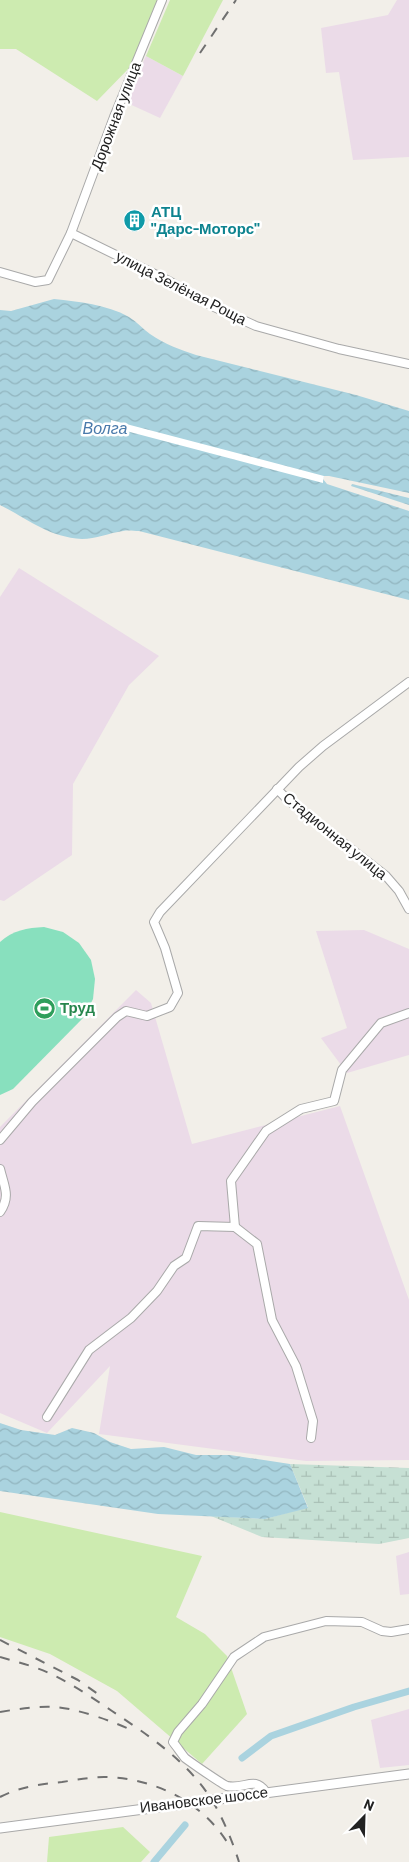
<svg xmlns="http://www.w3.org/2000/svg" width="409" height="1862" font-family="Barlow,sans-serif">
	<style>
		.industrial { fill: #ebdbe8 }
		.grass { fill: #cdebb0 }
		.wetland { fill: url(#wetland-marsh) }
		.pitch { fill: #88e0be }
		.water { fill: url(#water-waves) }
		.pier { fill: #fff }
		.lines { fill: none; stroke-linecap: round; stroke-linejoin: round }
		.canal { stroke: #aad3df; stroke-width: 7 }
		.minor-casing { stroke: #a9a9a9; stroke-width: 10 }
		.tertiary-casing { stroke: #a9a9a9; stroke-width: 11 }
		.minor { stroke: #fff; stroke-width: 8 }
		.tertiary { stroke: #fff; stroke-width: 9 }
		.rail { stroke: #707070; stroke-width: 2; stroke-dasharray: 10 10; stroke-linecap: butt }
		.labels { text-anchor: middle; stroke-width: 5; stroke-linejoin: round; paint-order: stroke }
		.street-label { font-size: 15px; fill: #222; stroke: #fff }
		.culture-label { font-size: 15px; font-weight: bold; fill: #0d838f; stroke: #fff; text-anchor: start }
		.leisure-label { font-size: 15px; font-weight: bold; fill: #27864d; stroke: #fff; text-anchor: start }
		.water-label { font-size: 16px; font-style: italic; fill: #4a7aab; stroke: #fff }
	</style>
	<defs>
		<pattern id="wetland-marsh" width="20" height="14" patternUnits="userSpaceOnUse" patternTransform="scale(1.25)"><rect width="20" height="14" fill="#c6e0d4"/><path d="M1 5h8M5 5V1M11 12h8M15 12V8" fill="none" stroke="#aac0b6"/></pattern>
		<pattern id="water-waves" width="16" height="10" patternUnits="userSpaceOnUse" patternTransform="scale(1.25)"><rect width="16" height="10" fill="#aad3df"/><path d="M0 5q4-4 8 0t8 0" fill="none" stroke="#92b5bf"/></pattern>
	</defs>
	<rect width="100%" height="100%" fill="#f2efe9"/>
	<g class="industrial">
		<polygon points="397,0 409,0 409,157 353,160 339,72 326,73 321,28 388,15"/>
		<polygon points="146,56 183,76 160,118 125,102"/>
		<polygon points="19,568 159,656 129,685 73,784 72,855 4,901 0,900 0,597"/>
		<polygon points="364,930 409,949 409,1055 347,1073 321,1038 347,1028 316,931"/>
		<polygon points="136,990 151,1003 192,1144 340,1106 409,1300 409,1460 306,1461 99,1434 110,1366 47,1433 0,1413 0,1127"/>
		<polygon points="409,1552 409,1594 400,1595 396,1556"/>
		<polygon points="409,1709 409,1765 380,1768 371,1720"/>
	</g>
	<g class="grass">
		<polygon points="0,0 159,0 133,64 97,101 16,49 0,49"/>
		<polygon points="170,0 223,0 183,76 146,56"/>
		<polygon points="0,1512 202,1556 176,1617 205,1634 227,1656 247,1714 202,1764 117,1691 50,1654 0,1637"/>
		<polygon points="123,1827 150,1852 141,1862 47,1862 49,1837"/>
	</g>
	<polygon class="wetland" points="290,1464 409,1468 409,1538 379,1544 262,1537 211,1516 265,1519 308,1507"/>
	<path class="pitch" d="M 44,927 L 63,932 L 79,943 L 91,960 L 95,979 L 93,999 L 84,1017 L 13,1089 L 0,1095 L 0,942 C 13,930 27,928 44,927 Z"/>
	<g class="water">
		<path d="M 54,299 C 79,302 106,304 129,317 C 137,322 143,329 150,334 C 164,344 181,350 196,355 L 356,395 L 409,411 L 409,493 L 329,476 L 324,476 L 323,479 L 327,484 L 409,511 L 409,600 L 139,531 C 134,531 128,530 123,531 C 109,533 96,539 82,539 C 48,537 28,519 0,505 L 0,310 L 11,311 Z"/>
		<polygon points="352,484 409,498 409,505 351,486"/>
		<polygon points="0,1423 21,1430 55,1435 72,1428 94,1433 110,1442 131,1449 164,1447 196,1455 230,1455 290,1464 308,1508 265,1519 158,1514 0,1491"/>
	</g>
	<polygon class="pier" points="111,420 324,476 323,481 323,483 111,427"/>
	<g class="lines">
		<g class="canal">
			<polyline points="242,1758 271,1736 354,1707 409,1691"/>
			<polyline points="154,1862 185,1825"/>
		</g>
		<defs>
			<g id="minor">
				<polyline points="71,233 169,281 214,307 256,326 339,349 409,364"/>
				<polyline points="0,272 35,282 48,280 71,233 114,117 162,0"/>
				<polyline points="277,789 288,800 386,876 399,891 409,909"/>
				<polyline points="0,1140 32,1102 117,1017 126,1011 147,1016 170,1007 178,993 165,948 154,922 160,912 299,767 323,746 409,682"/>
				<path d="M 0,1169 C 4,1186 11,1196 0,1212"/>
				<polyline points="235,1227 257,1244 272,1320 296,1366 313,1421 311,1438"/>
				<polyline points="47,1417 89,1350 131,1318 157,1291 174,1266 186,1258 198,1226 235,1227 231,1181 266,1131 301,1109 334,1101 342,1070 381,1023 409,1013"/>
				<path d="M 266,1792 C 254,1775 245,1790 227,1786 C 222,1784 190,1762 185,1758 C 181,1753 177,1747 173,1742 L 178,1732 L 202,1704 L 234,1657 L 264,1637 L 326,1621 L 362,1622 L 382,1631 L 391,1632 L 409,1629"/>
			</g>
			<polyline id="tertiary" points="0,1828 409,1774"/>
		</defs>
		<use href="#minor" class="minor-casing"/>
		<use href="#tertiary" class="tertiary-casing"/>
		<use href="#minor" class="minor"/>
		<use href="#tertiary" class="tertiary"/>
		<g class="rail">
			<polyline points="200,53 236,0"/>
			<polyline points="0,1640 78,1680 98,1694"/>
			<path d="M 0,1657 C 17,1662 34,1666 51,1674 C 72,1684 93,1698 112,1711 C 142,1731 175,1753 198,1781 C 217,1803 230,1834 239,1862"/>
			<path d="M 0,1712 C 18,1709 36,1706 55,1707 C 74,1708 113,1721 131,1730"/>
			<path d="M 0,1797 C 19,1787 41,1784 62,1782 C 76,1780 90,1777 104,1777 C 153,1778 200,1800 227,1842"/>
		</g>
	</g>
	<defs>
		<symbol id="building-disc" viewBox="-11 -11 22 22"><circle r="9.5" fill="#0f9aa8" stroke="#fff"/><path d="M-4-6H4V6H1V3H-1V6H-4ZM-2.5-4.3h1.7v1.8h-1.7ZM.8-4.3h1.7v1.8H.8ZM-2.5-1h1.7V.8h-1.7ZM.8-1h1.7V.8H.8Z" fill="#fff"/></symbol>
		<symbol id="stadium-disc" viewBox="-11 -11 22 22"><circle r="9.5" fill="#2e9e5b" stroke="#fff"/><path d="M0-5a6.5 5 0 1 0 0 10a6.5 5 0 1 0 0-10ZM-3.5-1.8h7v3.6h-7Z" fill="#fff"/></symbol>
	</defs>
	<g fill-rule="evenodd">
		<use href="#building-disc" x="122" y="208" width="25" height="25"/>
		<use href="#stadium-disc" x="32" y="996" width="25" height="25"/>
	</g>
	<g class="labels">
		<g class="street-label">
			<text transform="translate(116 116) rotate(-69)" y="5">Дорожная улица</text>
			<text transform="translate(181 288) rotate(27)" y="5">улица Зелёная Роща</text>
			<text transform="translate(335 836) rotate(39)" y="5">Стадионная улица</text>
			<text transform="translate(204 1800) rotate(-7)" y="5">Ивановское шоссе</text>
		</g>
		<g class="culture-label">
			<text x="151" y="217">АТЦ<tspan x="151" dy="17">"Дарс-Моторс"</tspan></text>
		</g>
		<g class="leisure-label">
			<text x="60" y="1013">Труд</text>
		</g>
		<g class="water-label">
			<text x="105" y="434">Волга</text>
		</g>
	</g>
	<g transform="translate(364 1817) rotate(23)" stroke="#ffffff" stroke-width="4" paint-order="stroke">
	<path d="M0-4L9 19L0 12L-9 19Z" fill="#222222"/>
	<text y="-8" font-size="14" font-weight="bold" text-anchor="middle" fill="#222222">N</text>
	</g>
</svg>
